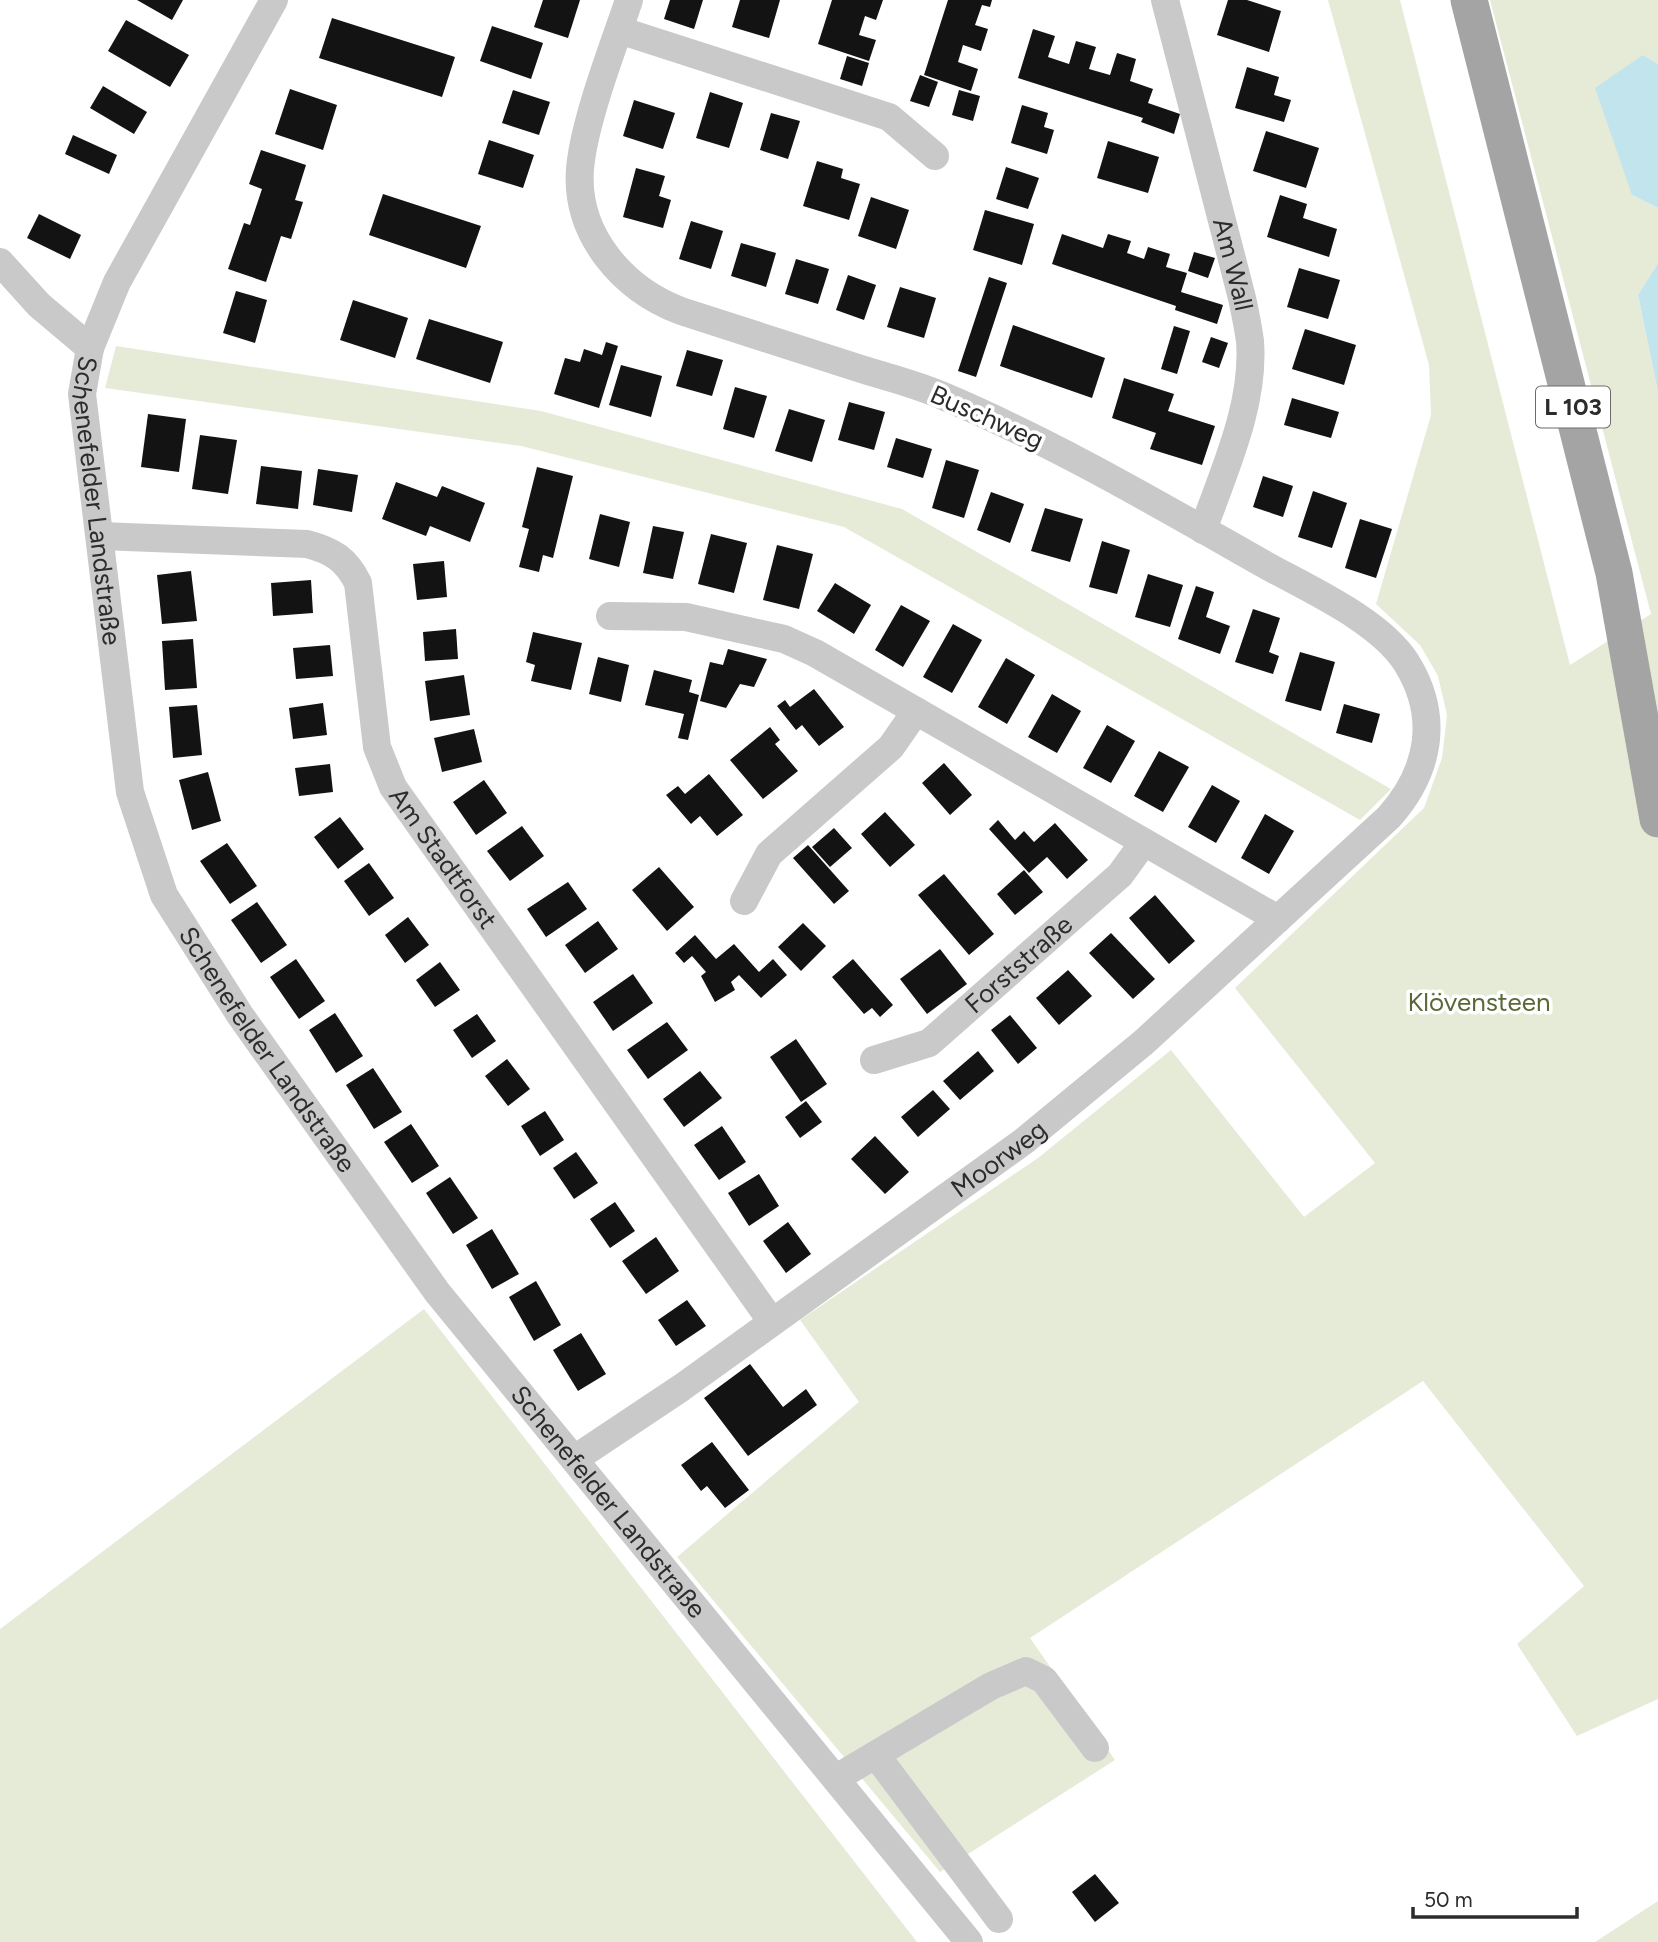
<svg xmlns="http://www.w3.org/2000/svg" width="1658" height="1942" font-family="Figtree,sans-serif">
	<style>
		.green { fill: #e6ebd8 }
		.water { fill: #c2e4ed }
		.building { fill: #131313 }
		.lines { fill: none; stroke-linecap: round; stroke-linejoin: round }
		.minor { stroke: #c9c9c9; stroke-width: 28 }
		.major { stroke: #a4a4a4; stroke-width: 37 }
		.labels { text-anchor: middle; stroke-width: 7; stroke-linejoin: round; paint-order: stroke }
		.shield { fill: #fff; stroke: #6b6b6b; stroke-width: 2 }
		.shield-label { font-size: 24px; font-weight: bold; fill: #2c2c2c }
		.street-label { font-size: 26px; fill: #2c2c2c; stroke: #fff }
		.park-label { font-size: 26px; fill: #586937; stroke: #fff }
	</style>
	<rect width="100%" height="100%" fill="#fff"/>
	<g class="green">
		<polygon points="1328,0 1400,0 1570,665 1651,614 1490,0 1658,0 1658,64 1643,55 1632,195 1658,208 1658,263 1638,295 1658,392 1658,1699 1577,1736 1517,1644 1584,1586 1423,1381 1030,1638 1115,1760 940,1872 677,1557 859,1402 800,1320 1038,1158 1171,1050 1304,1217 1375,1163 1235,988 1424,808 1442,758 1447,715 1438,676 1420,645 1376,604 1431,415 1429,365"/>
		<polygon points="116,346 541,411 902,509 1391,789 1360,820 844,527 521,446 105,388"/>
		<polygon points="424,1309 917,1942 0,1942 0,1629"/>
		<polygon points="1658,1901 1658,1942 1595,1942"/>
	</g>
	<g class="water">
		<polygon points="1643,55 1658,64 1658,208 1632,195 1595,88"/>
		<polygon points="1658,263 1658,392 1638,295"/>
	</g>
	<g class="building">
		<polygon points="137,0 183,0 172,20"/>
		<polygon points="543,0 580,0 568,38 534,27"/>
		<polygon points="670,0 703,0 694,29 664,19"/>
		<polygon points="740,0 780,0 769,38 732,27"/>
		<polygon points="832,0 883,0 876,20 865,16 859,35 876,40 869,61 818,44"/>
		<polygon points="948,0 992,0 990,7 982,5 975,25 988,29 981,51 963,45 958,62 978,69 971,91 924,75"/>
		<polygon points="1228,0 1247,0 1281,11 1269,52 1217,35"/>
		<polygon points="332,18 455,57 442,97 319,58"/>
		<polygon points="126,20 189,55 170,87 108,51"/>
		<polygon points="492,26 543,43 531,79 480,61"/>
		<polygon points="1033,29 1055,36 1048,57 1069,64 1076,41 1096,47 1089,69 1110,75 1117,53 1136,59 1130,81 1153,89 1148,103 1180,114 1174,134 1141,122 1143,118 1018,78"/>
		<polygon points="847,56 869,63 862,86 840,79"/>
		<polygon points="1247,67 1279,77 1274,95 1291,100 1284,122 1235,108"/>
		<polygon points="920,75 938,82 929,107 910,101"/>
		<polygon points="103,86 147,112 134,134 90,108"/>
		<polygon points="290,89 337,105 323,150 275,134"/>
		<polygon points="513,90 550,102 539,135 502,123"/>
		<polygon points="959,90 980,96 973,121 952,115"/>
		<polygon points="710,92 743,103 729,148 696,138"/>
		<polygon points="634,100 675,113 663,149 623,136"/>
		<polygon points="1022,105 1048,113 1044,127 1054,130 1047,154 1011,143"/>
		<polygon points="771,113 800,121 788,159 760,150"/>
		<polygon points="1266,131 1319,148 1306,188 1253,171"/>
		<polygon points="73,135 117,155 109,174 65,154"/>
		<polygon points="489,140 534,155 523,188 478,174"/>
		<polygon points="1108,141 1159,157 1148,193 1097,178"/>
		<polygon points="261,150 306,165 295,200 303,202 291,239 281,236 266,282 228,269 244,223 250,225 262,189 249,184"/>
		<polygon points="817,161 843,169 841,178 860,184 849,220 803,206"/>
		<polygon points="1006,167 1039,178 1028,209 996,199"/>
		<polygon points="636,168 665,176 659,196 671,200 663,228 623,217"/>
		<polygon points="383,194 481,226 466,268 369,235"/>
		<polygon points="1280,195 1307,204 1303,218 1337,229 1329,257 1267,237"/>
		<polygon points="871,197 909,210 896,249 858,236"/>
		<polygon points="985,210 1034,224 1022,265 973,250"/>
		<polygon points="39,214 81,235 70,259 27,238"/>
		<polygon points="691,221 723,231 711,269 679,259"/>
		<polygon points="1062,234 1103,248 1108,234 1131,241 1127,253 1144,259 1148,247 1170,254 1166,267 1187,273 1181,292 1223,305 1217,324 1175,310 1176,306 1052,264"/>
		<polygon points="741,243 776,253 766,287 731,276"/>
		<polygon points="1194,252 1215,258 1208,278 1188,271"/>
		<polygon points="796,259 829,269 818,304 785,294"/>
		<polygon points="1299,268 1340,280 1328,319 1287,307"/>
		<polygon points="848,275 876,285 864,320 836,310"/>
		<polygon points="989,277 1007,283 976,377 958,371"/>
		<polygon points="900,287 936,298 924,338 887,327"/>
		<polygon points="236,291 267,300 255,343 223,333"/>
		<polygon points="353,300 408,318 395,358 340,340"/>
		<polygon points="429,319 503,342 490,383 416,359"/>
		<polygon points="1013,325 1105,358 1092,398 1000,366"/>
		<polygon points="1174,326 1190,331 1177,374 1161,369"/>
		<polygon points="1305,329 1356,345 1344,385 1292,369"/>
		<polygon points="1211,337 1228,343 1219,368 1202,362"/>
		<polygon points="606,342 618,346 599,408 554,394 565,358 580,362 584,349 602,355"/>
		<polygon points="687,350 723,360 712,396 676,386"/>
		<polygon points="621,365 662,376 651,417 609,405"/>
		<polygon points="1124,378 1174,394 1168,411 1215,426 1202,465 1150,449 1156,433 1112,418"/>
		<polygon points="735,387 767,396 754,438 723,429"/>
		<polygon points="1292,398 1339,412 1331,438 1284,425"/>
		<polygon points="849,402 885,412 874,450 838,440"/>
		<polygon points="789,409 825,420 812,462 775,451"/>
		<polygon points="148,414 186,419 179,472 141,467"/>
		<polygon points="200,435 237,440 228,494 192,489"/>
		<polygon points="896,438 932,449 923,478 887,467"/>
		<polygon points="946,460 979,470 964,518 932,508"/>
		<polygon points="261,466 302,471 298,509 256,504"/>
		<polygon points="537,467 573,476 553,558 543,555 539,572 519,567 529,529 522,527"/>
		<polygon points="318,469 358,475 352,512 313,505"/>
		<polygon points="1263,476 1293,486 1283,517 1253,507"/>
		<polygon points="396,482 437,497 442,486 485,503 470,542 430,526 426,536 382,519"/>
		<polygon points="1313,491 1347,503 1332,548 1298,537"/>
		<polygon points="991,492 1024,504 1010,543 977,530"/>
		<polygon points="1045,508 1083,519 1070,562 1031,551"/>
		<polygon points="600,514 630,522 619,567 589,559"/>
		<polygon points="1360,519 1392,529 1376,578 1345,568"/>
		<polygon points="653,526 684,532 673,579 643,573"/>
		<polygon points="711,534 747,543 734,593 698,584"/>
		<polygon points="1102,541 1130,550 1117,594 1089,587"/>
		<polygon points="777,545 813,554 799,609 763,600"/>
		<polygon points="444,561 447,597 417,600 413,564"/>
		<polygon points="191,571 197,621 162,624 157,575"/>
		<polygon points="1148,574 1183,585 1170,627 1135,617"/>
		<polygon points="311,580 313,613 273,616 271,583"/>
		<polygon points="835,583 871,605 854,634 817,611"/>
		<polygon points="1196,586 1214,592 1206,617 1230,626 1220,654 1178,639"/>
		<polygon points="901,605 930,621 903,667 875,650"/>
		<polygon points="1253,609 1280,618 1269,652 1279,656 1273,674 1235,662"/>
		<polygon points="953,624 982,640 952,693 923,677"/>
		<polygon points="456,629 458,659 425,661 423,632"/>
		<polygon points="533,632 582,643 571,690 531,681 535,665 526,662"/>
		<polygon points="193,639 197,688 165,690 162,641"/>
		<polygon points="330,645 333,676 296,679 293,648"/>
		<polygon points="728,649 767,659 754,687 740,684 726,708 700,701 710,662 723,665"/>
		<polygon points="1300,652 1335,662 1321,711 1285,701"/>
		<polygon points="598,657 629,665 621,702 589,694"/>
		<polygon points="1006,658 1035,675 1007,724 978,707"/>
		<polygon points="654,670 692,680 689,692 699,695 688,740 678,738 684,714 645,705"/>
		<polygon points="464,675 470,715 430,721 425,681"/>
		<polygon points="814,689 844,727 819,746 802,725 796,730 777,706 785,700 790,707"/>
		<polygon points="1052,694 1081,711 1057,753 1028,737"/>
		<polygon points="323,703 327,735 293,739 289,708"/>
		<polygon points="1344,704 1380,714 1372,743 1336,733"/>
		<polygon points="197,705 202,755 173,758 169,707"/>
		<polygon points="1107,725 1135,741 1111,783 1083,768"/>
		<polygon points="770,727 780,740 775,744 798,771 763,799 730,760"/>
		<polygon points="474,729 482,762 442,772 434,738"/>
		<polygon points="1159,751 1189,767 1163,812 1134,796"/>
		<polygon points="944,763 972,795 950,815 922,783"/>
		<polygon points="330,764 333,792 299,796 295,768"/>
		<polygon points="208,772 221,821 192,830 179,780"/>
		<polygon points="709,774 743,815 717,836 700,816 691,824 666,795 678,786 685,794"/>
		<polygon points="484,780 507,813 476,835 453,802"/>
		<polygon points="1212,785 1240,801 1216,843 1188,827"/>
		<polygon points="885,812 915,845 890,867 861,834"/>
		<polygon points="1265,814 1294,831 1269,874 1241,858"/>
		<polygon points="340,817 364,849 338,869 314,837"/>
		<polygon points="998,820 1015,840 1024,831 1034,842 1055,823 1088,860 1067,879 1047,857 1029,873 989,829"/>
		<polygon points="522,826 544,856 510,881 487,851"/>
		<polygon points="834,828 852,848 830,867 812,847"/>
		<polygon points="227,843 257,886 230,904 200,861"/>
		<polygon points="808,845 849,891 834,904 793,858"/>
		<polygon points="369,863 394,898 369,916 344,881"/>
		<polygon points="659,867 694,907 667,931 632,890"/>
		<polygon points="1024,870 1043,892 1015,915 997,894"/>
		<polygon points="944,874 994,934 969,955 918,895"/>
		<polygon points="568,882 587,909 546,937 527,909"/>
		<polygon points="1155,895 1195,941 1169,964 1129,918"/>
		<polygon points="257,902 287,945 261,963 231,920"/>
		<polygon points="408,917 429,945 405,963 385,935"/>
		<polygon points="598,921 618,949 585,973 565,945"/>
		<polygon points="803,923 826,946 801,971 778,947"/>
		<polygon points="1111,933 1155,979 1133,999 1089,953"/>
		<polygon points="695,935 716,959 734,944 759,972 773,959 787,975 761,998 739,975 731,982 735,990 715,1002 701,976 706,972 692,956 684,963 675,953"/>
		<polygon points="940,949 967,984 927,1014 900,979"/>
		<polygon points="296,959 325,1001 299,1019 270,977"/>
		<polygon points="853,959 893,1005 880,1017 872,1008 864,1014 832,977"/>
		<polygon points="440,962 460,990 435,1007 416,980"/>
		<polygon points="1068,970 1092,996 1059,1025 1036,998"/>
		<polygon points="633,974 653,1003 613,1031 593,1002"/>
		<polygon points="335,1013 363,1056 336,1073 309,1030"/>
		<polygon points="477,1014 496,1041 472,1058 453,1030"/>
		<polygon points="1010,1015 1037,1048 1018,1064 991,1030"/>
		<polygon points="667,1022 688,1050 648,1079 627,1050"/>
		<polygon points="796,1039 827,1084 801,1102 770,1057"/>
		<polygon points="978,1051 994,1071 960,1100 943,1081"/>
		<polygon points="507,1059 530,1089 508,1106 485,1076"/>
		<polygon points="373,1068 402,1112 374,1129 346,1085"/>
		<polygon points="700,1071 722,1098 684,1127 663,1099"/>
		<polygon points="933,1090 950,1109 918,1137 901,1117"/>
		<polygon points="806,1101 822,1122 800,1138 785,1117"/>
		<polygon points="545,1111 564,1140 540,1156 521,1126"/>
		<polygon points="411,1124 439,1166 412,1183 384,1142"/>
		<polygon points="722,1126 746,1162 719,1180 694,1145"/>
		<polygon points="875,1136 909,1172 885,1194 851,1159"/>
		<polygon points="576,1152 598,1183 574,1199 553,1168"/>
		<polygon points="759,1174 779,1206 749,1226 728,1193"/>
		<polygon points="450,1177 478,1218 453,1234 426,1193"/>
		<polygon points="615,1202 635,1231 610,1248 590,1219"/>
		<polygon points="788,1222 811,1254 786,1273 763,1241"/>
		<polygon points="492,1229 519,1274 492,1289 466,1245"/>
		<polygon points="656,1237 679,1271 646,1294 622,1261"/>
		<polygon points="536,1281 561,1325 534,1341 509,1297"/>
		<polygon points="687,1300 706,1326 676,1346 658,1320"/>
		<polygon points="581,1333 606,1374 578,1391 553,1350"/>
		<polygon points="750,1364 783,1407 806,1389 817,1405 748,1456 704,1398"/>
		<polygon points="712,1442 749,1490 725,1508 707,1486 701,1491 681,1465"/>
		<polygon points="1095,1874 1119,1903 1095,1922 1072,1892"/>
	</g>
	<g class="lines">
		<g class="minor">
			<path id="s1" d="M 274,0 L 117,282 L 90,348 L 82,394 L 130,792 L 164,895 L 240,1015 L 437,1292 L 969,1942"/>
			<path id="s2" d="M 1165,0 L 1242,298 C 1245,312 1248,326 1250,341 C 1255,405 1224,470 1203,530"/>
			<polyline points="619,30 889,117 935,156"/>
			<polyline points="0,262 39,305 90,348"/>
			<path id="s3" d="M 100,536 L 307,544 C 333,551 346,559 358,583 L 377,747 L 393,787 L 772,1322"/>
			<polyline points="610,616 686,617 784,639 815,653 1278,919"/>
			<polyline points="744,901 769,854 891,747 916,711"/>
			<path id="s4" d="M 874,1060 L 929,1043 L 1120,875 L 1144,842"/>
			<path id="s5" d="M 576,1458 L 681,1388 L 1024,1141 L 1144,1042 L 1389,817 C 1430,771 1440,716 1406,662 C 1378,619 1306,588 1262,563 C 1158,504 1054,443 943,396 C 916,384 886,377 858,368 C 799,349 740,330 681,311 C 623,289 575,235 580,169 C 584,121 613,48 629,0"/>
			<polyline points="876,1755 999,1919"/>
			<polyline points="838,1777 991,1686 1026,1671 1044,1680 1095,1748"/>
		</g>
		<polyline class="major" points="1469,0 1614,573 1658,819"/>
	</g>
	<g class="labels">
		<rect class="shield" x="1536" y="386.5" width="74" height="41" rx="5"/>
		<g class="shield-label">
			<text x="1573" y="415">L 103</text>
		</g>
		<g class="street-label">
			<text dy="9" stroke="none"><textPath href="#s2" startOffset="273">Am Wall</textPath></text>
			<text transform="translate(987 417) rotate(24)" y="9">Buschweg</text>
			<text dy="9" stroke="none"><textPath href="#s1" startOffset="548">Schenefelder Landstraße</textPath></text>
			<text dy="9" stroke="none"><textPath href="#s3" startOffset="569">Am Stadtforst</textPath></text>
			<text dy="9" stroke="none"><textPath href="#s4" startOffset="177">Forststraße</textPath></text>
			<text dy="9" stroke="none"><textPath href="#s1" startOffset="1136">Schenefelder Landstraße</textPath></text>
			<text dy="9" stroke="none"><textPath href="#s5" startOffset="518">Moorweg</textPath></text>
			<text dy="9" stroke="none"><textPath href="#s1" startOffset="1703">Schenefelder Landstraße</textPath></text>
		</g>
		<g class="park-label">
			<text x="1479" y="1011">Klövensteen</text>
		</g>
	</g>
	<path d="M1413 1907v10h164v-10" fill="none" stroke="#2c2c2c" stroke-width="3.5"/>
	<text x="1424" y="1907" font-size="21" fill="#2c2c2c" stroke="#ffffff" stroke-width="5" paint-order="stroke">50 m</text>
</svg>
